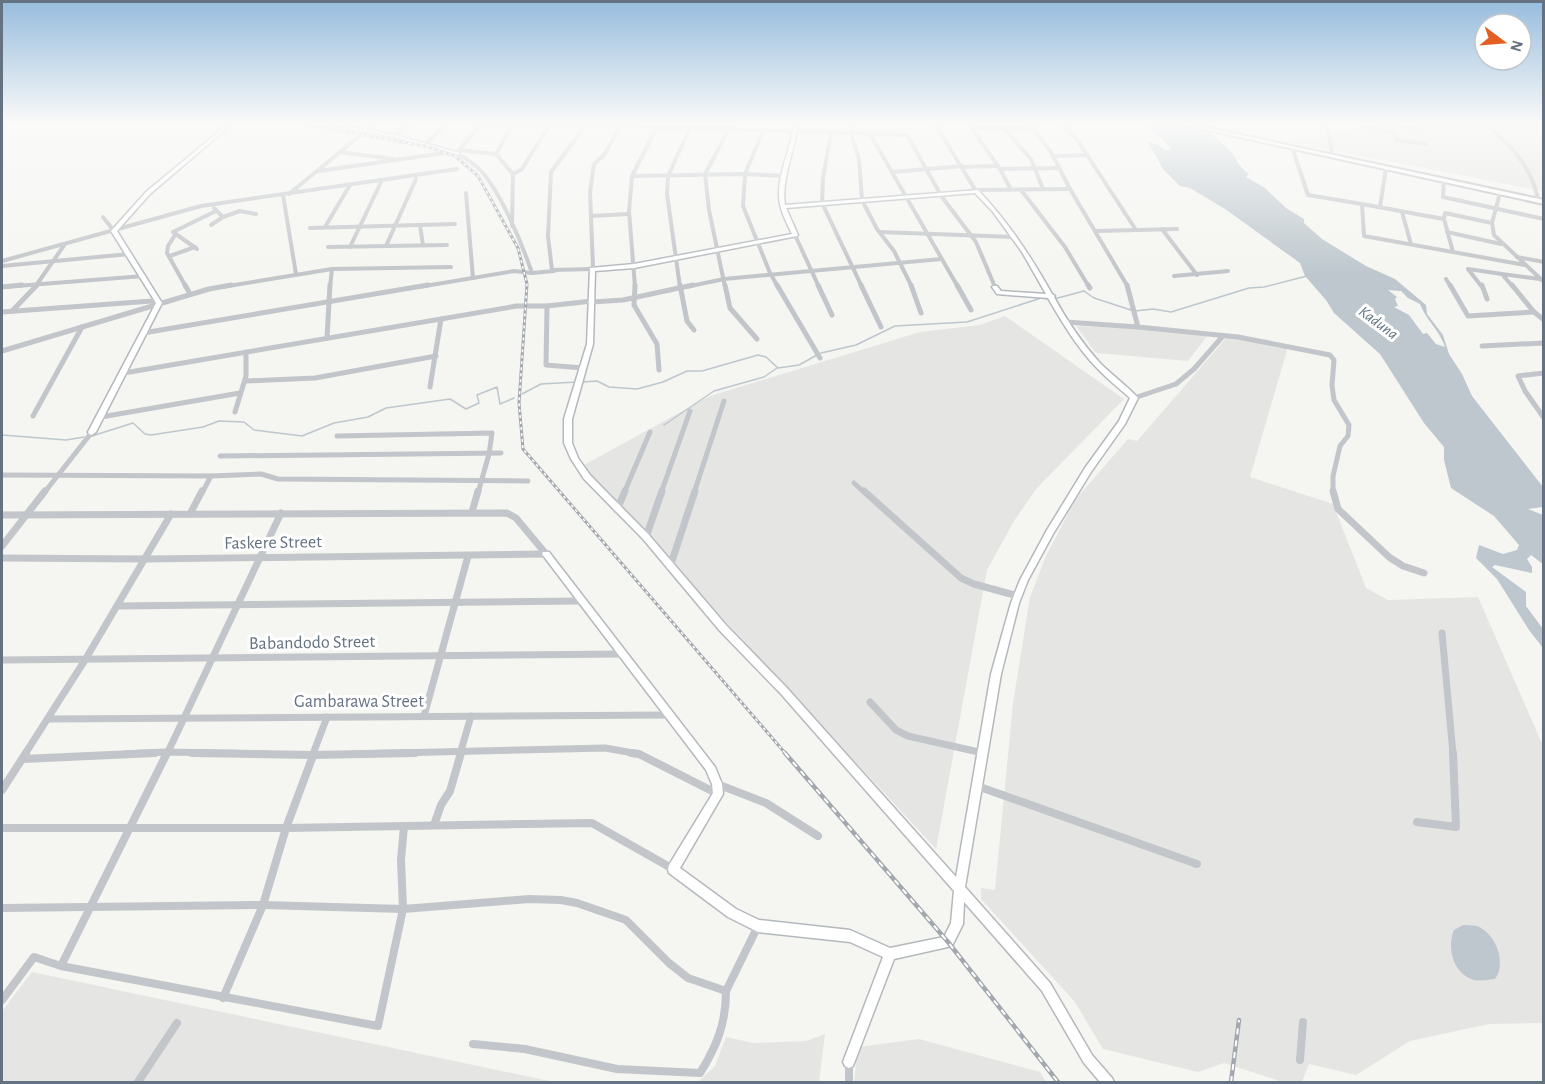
<svg xmlns="http://www.w3.org/2000/svg" width="1545" height="1084" font-family="'Alegreya Sans',sans-serif">
	<style>
		.built { fill: #e5e6e4 }
		.water { fill: #bdc7cd; fill-rule: evenodd }
		.lines { fill: none; stroke-linecap: round; stroke-linejoin: round }
		.stream { stroke: #bdc7cd; stroke-width: 1.5 }
		.secondary-casing { stroke: #b4b9be; stroke-width: 3 }
		.highway-casing { stroke: #b5b8bb; stroke-width: 4 }
		.street-far3 { stroke: #c2c5c9; stroke-width: 4 }
		.street-far2 { stroke: #c2c5c9; stroke-width: 5 }
		.street-far1 { stroke: #c2c5c9; stroke-width: 7 }
		.street { stroke: #c2c5c9; stroke-width: 8 }
		.secondary { fill: #fff; fill-rule: evenodd }
		.highway { fill: #fff; fill-rule: evenodd }
		.rail-far1-casing { stroke: #a3a8ae; stroke-width: 3 }
		.rail-casing { stroke: #a3a8ae; stroke-width: 4.5 }
		.rail-far1 { stroke: #fff; stroke-width: 1.5; stroke-dasharray: 3; stroke-linecap: butt }
		.rail { stroke: #fff; stroke-width: 2; stroke-dasharray: 6; stroke-linecap: butt }
		.labels { text-anchor: middle; stroke-width: 6; stroke-linejoin: round; paint-order: stroke }
		.far-water-label { font-size: 16px; font-style: italic; fill: #5f747f; stroke: #fff }
		.street-label { font-size: 18px; fill: #647282; stroke: #fff }
	</style>
	<rect width="100%" height="100%" fill="#f5f5f1"/>
	<g class="built">
		<polygon points="1361,124 1543,124 1543,191 1289,142 1361,127"/>
		<polygon points="1005,316 1124,399 1037,488 1014,521 987,570 936,849 582,466 710,396 920,332 980,325"/>
		<polygon points="1076,326 1143,329 1207,336 1188,361 1096,353"/>
		<polygon points="1227,337 1288,347 1250,477 1333,504 1366,588 1388,600 1478,597 1543,746 1543,1023 1489,1024 1410,1041 1356,1075 1309,1064 1302,1082 1283,1082 1224,1063 1198,1072 1103,1049 1075,1002 981,899 981,888 995,890 1013,703 1030,597 1046,556 1075,500 1128,439 1137,441"/>
		<polygon points="32,972 554,1082 2,1082 2,1011"/>
		<polygon points="825,1034 819,1082 698,1082 715,1066 726,1037 753,1043 806,1041"/>
		<polygon points="919,1039 1040,1072 1046,1082 854,1082 858,1047"/>
	</g>
	<g class="water">
		<path d="M 1147,124 L 1156,124 L 1164,127 L 1168,126 L 1161,124 L 1180,124 L 1189,127 L 1189,124 L 1206,124 C 1214,138 1221,141 1231,152 C 1237,160 1241,169 1249,174 L 1246,177 L 1265,188 L 1286,208 L 1304,219 L 1304,223 L 1322,239 L 1366,266 L 1395,279 L 1426,305 L 1427,314 L 1443,335 L 1449,354 L 1462,374 L 1472,396 L 1543,487 L 1543,507 L 1528,509 L 1543,515 L 1543,564 L 1531,555 L 1527,559 L 1532,567 L 1532,573 L 1495,565 L 1492,567 L 1526,592 L 1526,606 L 1543,629 L 1543,648 L 1529,630 L 1497,579 L 1476,558 L 1479,545 L 1503,554 L 1517,550 L 1519,545 L 1494,516 L 1451,488 L 1444,460 L 1444,447 L 1424,423 L 1380,354 L 1334,313 L 1326,300 L 1305,276 L 1300,263 L 1225,209 L 1190,188 L 1180,186 L 1163,169 L 1148,142 L 1159,145 L 1166,151 L 1171,148 ZM 1388,290 L 1401,291 L 1408,298 L 1420,304 C 1426,320 1440,331 1445,347 L 1436,344 L 1427,333 L 1423,334 L 1409,315 L 1394,307 L 1398,306 L 1395,299 L 1397,297 Z"/>
		<path d="M 1463,925 C 1467,925 1473,925 1477,926 C 1496,933 1507,964 1495,979 C 1488,980 1477,982 1471,979 C 1452,971 1447,946 1454,930 Z"/>
	</g>
	<g class="lines">
		<g class="stream">
			<polyline points="1054,299 1084,291 1094,298 1131,310"/>
			<polyline points="1135,311 1153,309 1171,312 1249,288 1264,287 1307,276"/>
			<polyline points="821,353 856,345 895,326 967,322 1041,298 1049,299"/>
			<polyline points="582,382 597,381 609,387 637,389 663,382 687,371 702,371 758,355 766,357 778,368 799,365 817,355"/>
			<polyline points="522,394 541,384 577,382"/>
			<polyline points="664,425 714,391 764,377 777,368"/>
			<polyline points="2,435 66,440 84,437"/>
			<polyline points="92,436 133,423 145,434 151,435 203,427 219,421 244,422 254,430 302,436 334,423 368,417 386,408 450,399 466,409 479,403 477,395 497,387 500,404 514,398"/>
		</g>
		<defs>
			<g id="secondary">
				<polygon points="228,124 232,124 150,194 117,231 162,303 96,432 92,435 89,434 88,432 156,303 111,231 146,192"/>
				<polygon points="327,124 335,124 395,135 460,153 457,155 394,137"/>
				<path d="M 794,124 L 798,124 C 795,151 781,178 785,205 L 978,190 C 1009,223 1030,255 1052,294 L 1055,296 L 1054,297 C 1067,321 1082,343 1100,363 C 1112,375 1126,385 1138,398 L 1125,424 L 1091,472 L 1053,534 L 1028,580 L 1019,603 L 1001,674 L 965,887 L 1050,983 L 1092,1055 L 1112,1078 L 1114,1082 L 1100,1082 L 1084,1063 L 1042,991 L 964,902 L 963,924 L 952,946 L 894,959 L 853,1066 L 849,1068 L 845,1066 L 843,1062 L 883,957 L 850,942 L 758,932 L 728,917 L 669,873 L 668,869 L 669,865 L 713,793 L 712,784 L 706,770 L 542,554 L 543,552 L 549,552 L 715,767 L 722,784 L 723,794 L 680,868 L 736,909 L 759,920 L 850,930 L 890,948 L 944,937 L 951,923 L 954,891 L 781,694 L 720,631 L 643,539 L 584,479 L 571,459 L 564,443 L 564,419 L 587,344 L 590,268 L 634,264 L 792,234 C 788,225 783,217 781,208 C 773,183 791,150 794,124 ZM 975,193 L 993,212 L 1022,252 L 1046,294 L 1001,291 L 997,286 L 993,286 L 992,287 L 997,294 L 1048,298 C 1062,322 1076,346 1096,367 C 1106,378 1119,388 1130,398 L 1119,421 L 1085,468 L 1047,530 L 1020,580 L 1011,603 L 991,674 L 956,877 L 787,688 L 726,625 L 649,535 L 590,475 L 578,458 L 572,443 L 572,419 L 593,344 L 595,271 L 634,268 L 797,236 L 798,235 L 786,208 Z"/>
			</g>
			<polygon id="highway" points="1180,124 1190,124 1544,200 1544,204"/>
		</defs>
		<use href="#secondary" class="secondary-casing"/>
		<use href="#highway" class="highway-casing"/>
		<g class="street-far3">
			<polyline points="479,124 549,124"/>
			<path d="M 555,124 C 672,129 790,130 907,135 L 942,197 L 976,242 L 995,287"/>
			<polyline points="851,124 851,133 859,159 862,200 877,229 894,251 912,287"/>
			<polyline points="935,124 976,191"/>
			<polyline points="1030,124 1051,152 1070,189 1128,287"/>
			<polyline points="1062,124 1078,141 1136,230"/>
			<polyline points="1327,124 1332,154"/>
			<path d="M 1485,124 C 1511,145 1531,166 1538,199"/>
			<polyline points="585,126 551,172 548,236 552,270 592,269"/>
			<polyline points="1362,127 1394,132"/>
			<polyline points="1004,129 1034,129"/>
			<polyline points="1422,130 1393,126 1396,140 1426,144"/>
			<polyline points="763,131 745,174 743,206 770,273 778,287"/>
			<polyline points="831,133 823,178 822,203 862,287"/>
			<polyline points="870,134 958,287"/>
			<polyline points="395,136 410,124"/>
			<polyline points="427,143 446,124"/>
			<polyline points="1292,147 1308,195 1362,204"/>
			<polyline points="459,150 481,124"/>
			<polyline points="340,152 393,159"/>
			<path d="M 457,153 C 463,157 470,161 476,166 C 499,186 522,244 532,273 L 554,271"/>
			<polyline points="457,153 459,150 496,154 513,174 512,226"/>
			<polyline points="496,154 512,125"/>
			<polyline points="1052,156 1088,155"/>
			<polyline points="963,167 998,166"/>
			<polyline points="1000,169 1059,168"/>
			<polyline points="319,171 444,153"/>
			<polyline points="892,172 963,166"/>
			<polyline points="513,174 522,169 550,124"/>
			<polyline points="632,176 745,174 785,176"/>
			<polyline points="1444,181 1443,197 1544,219"/>
			<polyline points="1010,188 1000,169 972,129 976,127 1004,129 1031,159 1043,189"/>
			<polyline points="977,190 1070,189"/>
			<polyline points="1021,190 1065,247 1089,287"/>
			<polyline points="466,193 473,278"/>
			<polyline points="1500,193 1492,223 1494,235 1544,282"/>
			<polyline points="289,194 374,124"/>
			<polyline points="283,195 296,274"/>
			<polyline points="1380,207 1386,168"/>
			<polyline points="1402,212 1411,244"/>
			<polyline points="591,216 629,214"/>
			<polyline points="103,217 114,231"/>
			<polyline points="223,217 240,211 256,214"/>
			<polyline points="1444,219 1362,204 1364,236 1525,265"/>
			<polyline points="211,225 223,217 214,208"/>
			<polyline points="420,225 423,245"/>
			<polyline points="325,227 350,185"/>
			<polyline points="310,228 455,224"/>
			<polyline points="1162,229 1197,275"/>
			<polyline points="1096,231 1177,229"/>
			<polyline points="880,232 1014,237"/>
			<polyline points="1447,232 1501,244"/>
			<polyline points="175,235 168,246 167,253 186,287"/>
			<polyline points="795,235 819,287"/>
			<polyline points="386,246 416,179"/>
			<polyline points="328,247 447,245"/>
			<polyline points="350,247 382,180"/>
			<polyline points="197,249 173,232 216,211"/>
			<polyline points="1453,252 1444,219 1445,213 1492,223"/>
			<polyline points="170,256 195,247"/>
			<polyline points="1517,257 1544,262"/>
			<polyline points="2,261 201,206 457,169"/>
			<polyline points="2,266 129,254"/>
			<polyline points="593,267 590,192 594,164 604,155 620,127"/>
			<polyline points="1468,269 1482,287"/>
			<polyline points="1468,269 1502,274"/>
			<polyline points="1174,276 1228,271"/>
			<polyline points="1446,279 1451,287"/>
			<polyline points="3,287 144,276"/>
			<polyline points="35,287 65,244"/>
			<polyline points="222,287 332,269 451,267"/>
			<polyline points="330,287 332,269"/>
			<polyline points="419,287 514,271 532,273"/>
			<polyline points="635,287 629,211 632,176 656,129"/>
			<polyline points="680,287 667,194 668,176 689,130"/>
			<polyline points="686,287 724,279 941,259"/>
			<polyline points="725,287 709,210 705,174 728,131"/>
			<polyline points="1513,287 1502,274 1540,279"/>
		</g>
		<g class="street-far2">
			<polyline points="185,285 190,294"/>
			<polyline points="635,285 634,305 657,344 659,370"/>
			<polyline points="680,285 687,321 694,330"/>
			<polyline points="725,285 730,308 757,339"/>
			<polyline points="777,285 820,358"/>
			<polyline points="818,285 832,315"/>
			<polyline points="861,285 881,327"/>
			<polyline points="911,285 921,313"/>
			<polyline points="957,285 971,310"/>
			<polyline points="1088,285 1090,288"/>
			<polyline points="1450,285 1468,316 1534,312"/>
			<polyline points="1482,285 1487,299"/>
			<polyline points="1512,285 1534,312 1544,320"/>
			<polyline points="2,287 22,285"/>
			<polyline points="592,302 623,300 693,285"/>
			<polyline points="547,306 592,301"/>
			<polyline points="12,311 37,285"/>
			<polyline points="2,312 152,301 159,303"/>
			<polyline points="1065,322 1138,327 1127,285"/>
			<polyline points="1138,327 1238,337 1330,355 1334,360 1332,385 1334,400 1349,425 1348,436 1340,446 1333,476 1333,493"/>
			<polyline points="143,333 428,285"/>
			<polyline points="327,338 330,285"/>
			<polyline points="1482,346 1544,343"/>
			<polyline points="2,351 209,289 231,285"/>
			<polyline points="124,373 517,306 547,306 546,365 583,368"/>
			<polyline points="1544,373 1518,376 1525,391 1544,418"/>
			<polyline points="247,381 315,378 436,356"/>
			<polyline points="430,387 441,319"/>
			<polyline points="1134,398 1176,384 1194,369 1223,336"/>
			<polyline points="235,412 246,376 246,352"/>
			<polyline points="33,416 82,327"/>
			<polyline points="101,417 240,393"/>
			<polyline points="337,436 492,433 489,454 478,493"/>
			<polyline points="220,456 501,453"/>
			<polyline points="2,475 211,476 261,474 278,479 528,481"/>
			<polyline points="854,483 865,493"/>
			<polyline points="44,493 92,432"/>
			<polyline points="202,493 211,476"/>
			<polyline points="624,493 650,432"/>
			<polyline points="661,493 690,411"/>
			<polyline points="694,493 724,401"/>
		</g>
		<g class="street-far1">
			<polyline points="864,491 961,578 974,584 1018,596"/>
			<polyline points="1333,491 1338,509 1389,557 1403,566 1424,573"/>
			<polyline points="617,510 625,491"/>
			<polyline points="472,512 478,491"/>
			<polyline points="190,514 202,491"/>
			<polyline points="2,515 507,513 516,518 546,554"/>
			<polyline points="646,537 662,491"/>
			<polyline points="2,546 45,491"/>
			<polyline points="2,558 146,559 546,554"/>
			<polyline points="670,567 695,491"/>
			<polyline points="117,606 581,601"/>
			<polyline points="1442,633 1453,754"/>
			<polyline points="2,660 623,654"/>
			<polyline points="870,702 896,730 908,736 983,753"/>
			<polyline points="424,716 468,556"/>
			<polyline points="48,719 669,715"/>
			<polyline points="25,754 85,660 171,514"/>
			<polyline points="125,754 166,752 265,754"/>
			<polyline points="167,754 281,513"/>
			<polyline points="313,754 327,717"/>
			<polyline points="353,754 605,748 639,754"/>
			<polyline points="460,754 471,716"/>
		</g>
		<g class="street">
			<polyline points="192,753 312,755 415,753"/>
			<polyline points="631,753 639,754 718,794"/>
			<polyline points="23,759 155,753"/>
			<polyline points="717,784 766,803 818,836"/>
			<polyline points="977,786 1197,864"/>
			<polyline points="2,790 26,753"/>
			<polyline points="1417,822 1456,827 1453,753"/>
			<polyline points="434,825 441,805 450,791 461,753"/>
			<polyline points="2,828 286,828 592,823 673,869"/>
			<polyline points="2,908 263,905 403,909 529,899 561,900 577,903 626,920 669,963 688,978 726,991 758,926"/>
			<polyline points="61,966 167,753"/>
			<polyline points="223,998 263,905 286,828 314,753"/>
			<polyline points="2,1000 34,957 61,966 378,1026 403,909 401,860 404,826"/>
			<path d="M 473,1044 L 525,1049 L 617,1069 L 700,1073 C 717,1046 726,1023 726,991"/>
			<polyline points="1300,1060 1303,1022"/>
			<polyline points="849,1062 849,1082"/>
			<polyline points="138,1082 177,1023"/>
		</g>
		<use href="#secondary" class="secondary"/>
		<use href="#highway" class="highway"/>
		<defs>
			<polyline id="rail-far1" points="302,124 425,146 455,156 478,176 518,248 527,284 519,403 523,449 786,754"/>
			<g id="rail">
				<polyline points="785,753 948,942 1058,1082"/>
				<polyline points="1231,1082 1239,1020"/>
			</g>
		</defs>
		<use href="#rail-far1" class="rail-far1-casing"/>
		<use href="#rail" class="rail-casing"/>
		<use href="#rail-far1" class="rail-far1"/>
		<use href="#rail" class="rail"/>
	</g>
	<linearGradient id="sky" x2="0" y2="1"><stop stop-color="#97bcdd"/><stop offset="0.45" stop-color="#fafaf9"/><stop offset="1" stop-color="#fafaf9" stop-opacity="0"/></linearGradient>
	<rect width="1545" height="275" fill="url(#sky)"/>
	<g class="labels">
		<g class="far-water-label">
			<text transform="translate(1379 322) rotate(37)" y="6">Kaduna</text>
		</g>
		<g class="street-label">
			<text transform="translate(273 542) rotate(-1)" y="6">Faskere Street</text>
			<text transform="translate(312 642) rotate(-1)" y="6">Babandodo Street</text>
			<text x="359" y="707">Gambarawa Street</text>
		</g>
	</g>
	<rect width="1545" height="1084" fill="none" stroke="#647282" stroke-width="6"/>
	<g transform="translate(1503 42) rotate(106)"><circle r="28" fill="#ffffff" stroke="#c1c7cd" stroke-width="1.5"/>
	<path d="M0-4.5L10 22L0 15L-10 22Z" fill="#e46022"/>
	<text y="-9" font-size="16" font-weight="bold" text-anchor="middle" fill="#647282">N</text>
	</g>
</svg>
